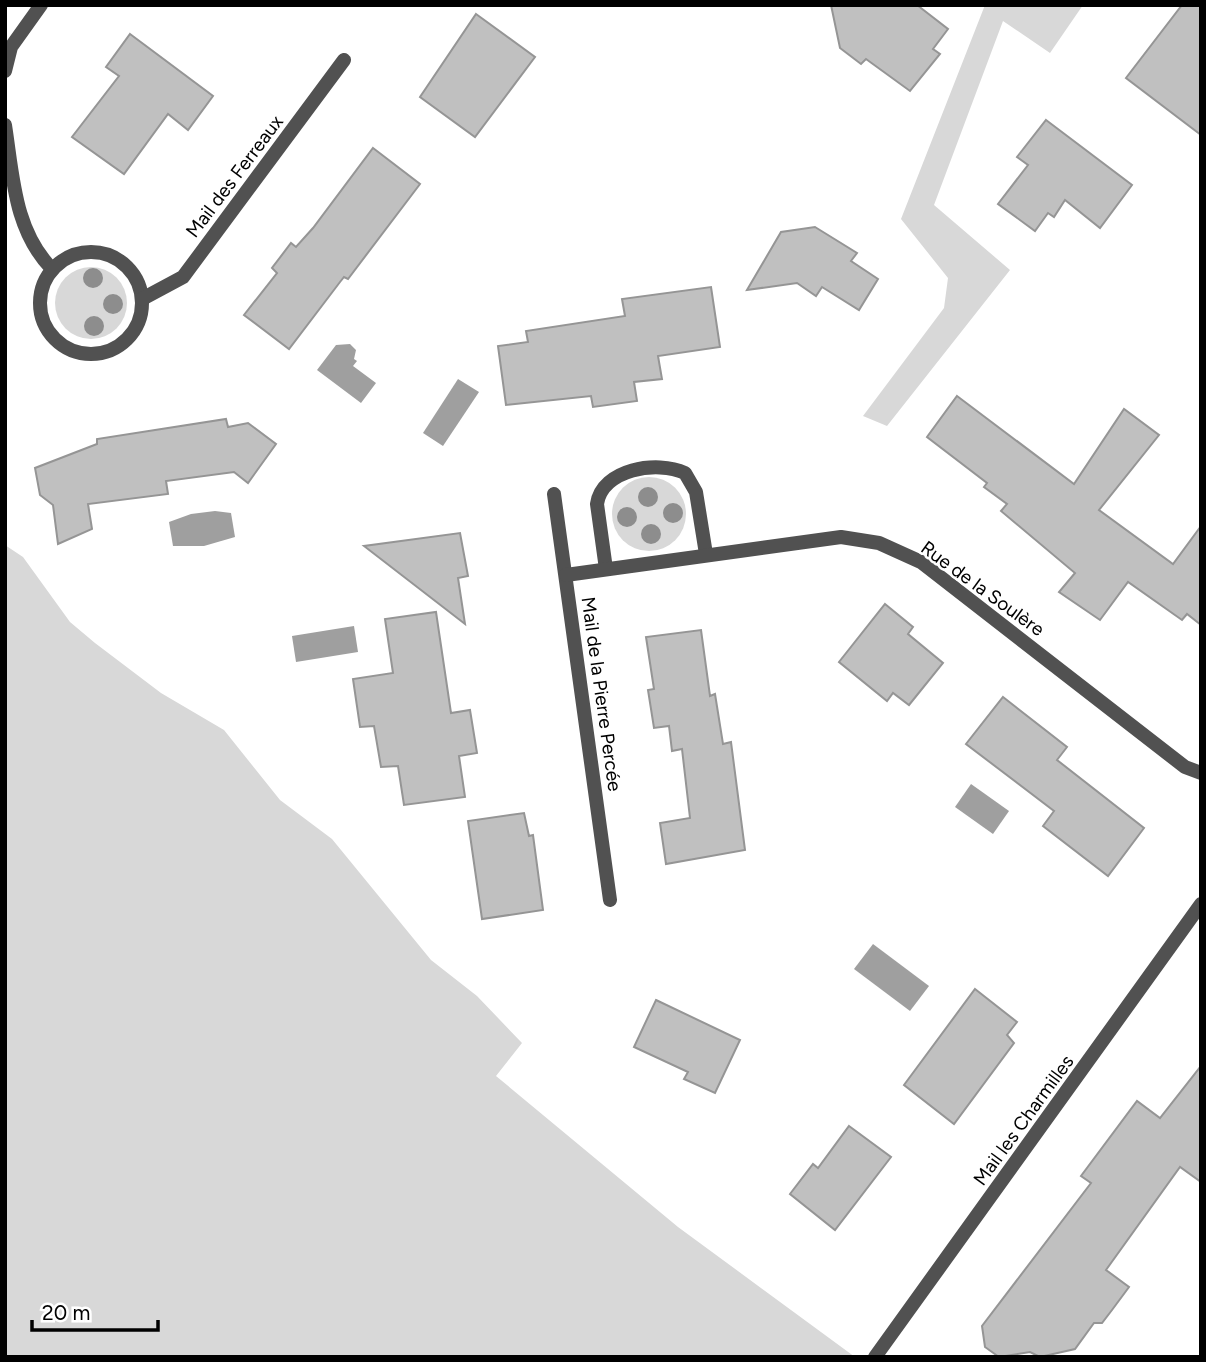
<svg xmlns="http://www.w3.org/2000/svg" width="1206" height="1362" font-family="Figtree,sans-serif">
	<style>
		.green { fill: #d8d8d8 }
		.water { fill: #9f9f9f }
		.building { fill: #c0c0c0; stroke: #959595; stroke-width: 2 }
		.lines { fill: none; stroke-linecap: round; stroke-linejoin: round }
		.street { stroke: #515151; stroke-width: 14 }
		.tree { fill: #8d8d8d }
		.labels { text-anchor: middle; stroke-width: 5; stroke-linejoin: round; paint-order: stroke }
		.street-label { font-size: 19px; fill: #000; stroke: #fff }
	</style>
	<rect width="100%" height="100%" fill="#fff"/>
	<g class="green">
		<polygon points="985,5 1083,5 1050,53 1003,21 934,205 1010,270 887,426 863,416 944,308 948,278 901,219"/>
		<circle cx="91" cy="303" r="36"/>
		<circle cx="649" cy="514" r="37"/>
		<polygon points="5,545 23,557 70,622 95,643 161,693 224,730 280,800 332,839 431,960 477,996 522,1043 496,1076 678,1227 855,1357 5,1357"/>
	</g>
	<g class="water">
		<polygon points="350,344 356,350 354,359 357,361 353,366 376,383 361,403 317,370 336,345"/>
		<polygon points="458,379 479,392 443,446 423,433"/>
		<polygon points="215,511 231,513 235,537 204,546 173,546 169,522 191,514"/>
		<polygon points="354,626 358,652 296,662 292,636"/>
		<polygon points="971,784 1009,811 993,834 955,807"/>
		<polygon points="873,944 929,986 910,1011 854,969"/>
	</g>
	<g class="building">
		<polygon points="831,5 917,5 948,29 933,49 940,54 910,91 866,59 861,64 840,48"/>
		<polygon points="1182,5 1201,5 1201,135 1126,78"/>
		<polygon points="476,14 535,57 475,137 420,97"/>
		<polygon points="130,34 213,96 188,130 168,114 124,174 72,137 119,76 106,67"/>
		<polygon points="1046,120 1132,185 1100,228 1065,200 1054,217 1048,213 1035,231 998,204 1028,165 1017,157"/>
		<polygon points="373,148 420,184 348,279 344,277 340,282 289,349 244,315 277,273 272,268 291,243 296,247 313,228"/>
		<polygon points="815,227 857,253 851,261 878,279 859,310 822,287 816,296 797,283 747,290 781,232"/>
		<polygon points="711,287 720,347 658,356 662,379 634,382 637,401 593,407 591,396 506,405 498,346 528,342 526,331 625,316 622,299"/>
		<polygon points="957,396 1074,484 1124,409 1159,435 1099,510 1173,564 1201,526 1201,625 1187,614 1182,620 1128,582 1100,620 1059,592 1075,573 1001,511 1007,504 984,487 987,483 927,437"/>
		<polygon points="226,419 228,427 248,423 276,444 248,483 234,472 166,481 168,494 88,504 92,529 58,544 53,505 40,495 35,468 97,444 97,439"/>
		<polygon points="460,533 468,576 458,578 465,624 364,546"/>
		<polygon points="885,604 913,627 908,634 943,663 909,705 893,693 887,701 839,662"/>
		<polygon points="436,612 451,713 470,710 477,753 459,756 465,797 404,805 398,766 381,767 374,726 360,727 353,679 393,673 385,619"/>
		<polygon points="701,630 710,696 715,694 723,744 731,742 745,850 666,864 660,823 690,818 682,749 672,751 669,726 654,728 648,690 654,689 646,637"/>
		<polygon points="1003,697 1067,747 1057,760 1144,828 1108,876 1043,826 1054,811 966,744"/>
		<polygon points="524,813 529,836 533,835 543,910 482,919 468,821"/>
		<polygon points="975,989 1017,1022 1007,1035 1014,1043 954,1124 904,1085"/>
		<polygon points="656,1000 740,1040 715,1093 684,1079 688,1072 634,1047"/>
		<polygon points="1201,1066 1201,1182 1180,1167 1106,1270 1129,1287 1112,1310 1102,1323 1094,1323 1075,1349 1040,1357 1030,1352 999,1357 985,1347 982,1326 1091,1183 1081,1176 1137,1101 1160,1118"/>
		<polygon points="849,1126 891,1157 835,1230 790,1194 813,1164 818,1168"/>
	</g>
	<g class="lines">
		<g class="street">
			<polyline points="5,71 11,47 41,5"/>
			<path d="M 5,125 C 13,176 14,230 52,269"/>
			<circle cx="91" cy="303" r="51"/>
			<polyline points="142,299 183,277 344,60"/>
			<polyline points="554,494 610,900"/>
			<path d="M 606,569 L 597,504 C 602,469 657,460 685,473 L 696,492 L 706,554"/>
			<polyline points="566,575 841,537 879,543 921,562 1185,767 1201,773"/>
			<polyline points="875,1357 1201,904"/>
		</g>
	</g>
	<g class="tree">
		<circle cx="93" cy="278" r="10"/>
		<circle cx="113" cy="304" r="10"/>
		<circle cx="94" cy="326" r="10"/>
		<circle cx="648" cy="497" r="10"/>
		<circle cx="673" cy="513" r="10"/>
		<circle cx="627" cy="517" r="10"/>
		<circle cx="651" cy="534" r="10"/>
	</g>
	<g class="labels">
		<g class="street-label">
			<text transform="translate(234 176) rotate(-53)" y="7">Mail des Ferreaux</text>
			<text transform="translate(983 588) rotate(36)" y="7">Rue de la Soulère</text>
			<text transform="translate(602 694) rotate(82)" y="7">Mail de la Pierre Percée</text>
			<text transform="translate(1023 1120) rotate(-54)" y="7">Mail les Charmilles</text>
		</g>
	</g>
	<rect width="1206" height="1362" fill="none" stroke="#000000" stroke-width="14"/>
	<path d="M32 1320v10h126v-10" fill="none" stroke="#000000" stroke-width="3.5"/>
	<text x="42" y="1320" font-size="21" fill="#000000" stroke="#ffffff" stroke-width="5" paint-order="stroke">20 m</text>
</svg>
